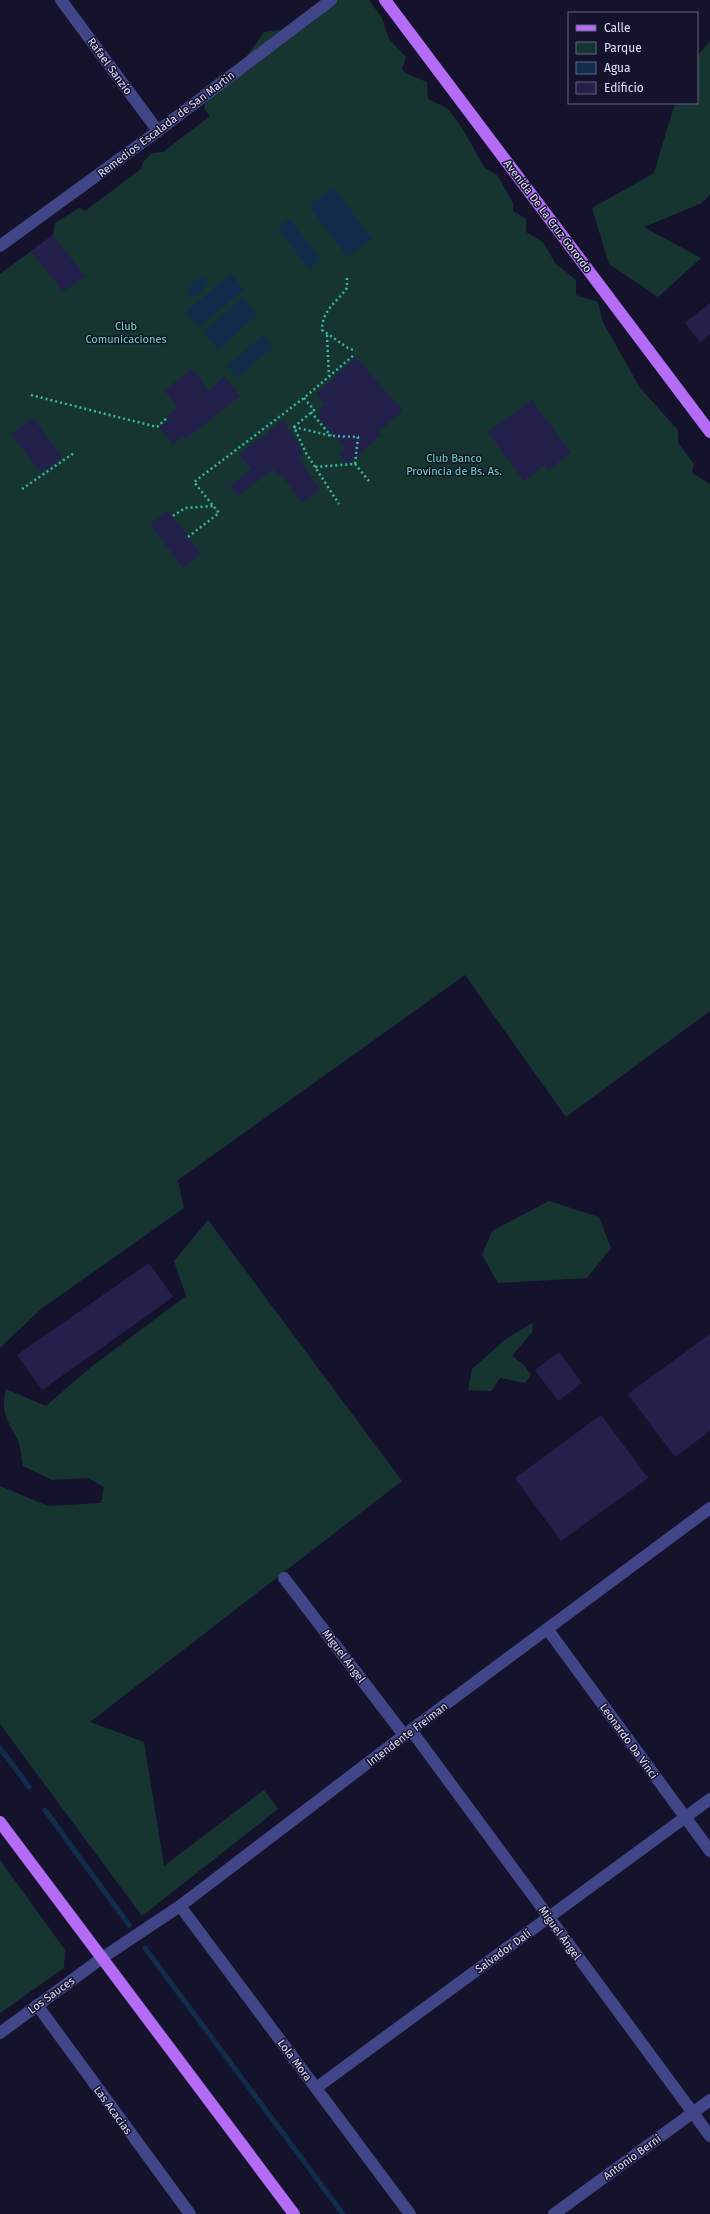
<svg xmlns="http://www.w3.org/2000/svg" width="710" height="2214" font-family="'Fira Sans',sans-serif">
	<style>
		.green { fill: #163531 }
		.water { fill: #102d4c }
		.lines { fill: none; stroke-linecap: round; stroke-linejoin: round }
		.stream { stroke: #102d4c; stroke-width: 5 }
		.building { fill: #24204c }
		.path { stroke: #38b9a3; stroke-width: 2.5; stroke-dasharray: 2 3; stroke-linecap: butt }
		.minor { stroke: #414688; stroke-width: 12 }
		.major { stroke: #b46cf7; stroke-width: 12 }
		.labels { text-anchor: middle; stroke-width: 3; stroke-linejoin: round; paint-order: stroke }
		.street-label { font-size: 11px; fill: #e0dffd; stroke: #15132c }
		.park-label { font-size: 11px; fill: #6ddcb4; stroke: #15132c }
	</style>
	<rect width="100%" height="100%" fill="#15132c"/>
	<g class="green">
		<polygon points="338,0 369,0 382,18 389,39 406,57 402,69 405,73 427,82 428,99 447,108 461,126 484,167 498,176 513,203 513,211 526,219 526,232 543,242 555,263 576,280 576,295 598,302 603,322 640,388 678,430 678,443 694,464 692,471 694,474 710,484 710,1011 566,1117 465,975 178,1180 184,1208 41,1309 0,1348 0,274 53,235 55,223 79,208 85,211 141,169 143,162 152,153 163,152 210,116 205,110 203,89 219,76 244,60 264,32 281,30 313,7"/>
		<polygon points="710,41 710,194 702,203 644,227 701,258 658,297 609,264 592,208 654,173 675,103 697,103 697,56"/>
		<polygon points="549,1201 599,1217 611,1248 587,1278 498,1283 482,1255 492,1231"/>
		<path d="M 208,1220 L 402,1481 L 90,1722 L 144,1742 L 164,1866 L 264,1790 L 278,1809 L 142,1916 L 0,1724 L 0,1486 L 48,1506 L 101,1503 L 104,1487 L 88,1478 L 52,1480 L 23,1466 C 21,1458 21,1446 17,1439 C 7,1419 0,1412 6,1389 L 46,1406 L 91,1367 L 186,1296 L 174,1261 Z"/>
		<polygon points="532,1323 533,1331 512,1356 524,1365 531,1375 525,1383 500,1378 491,1391 468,1390 472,1369 506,1339"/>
		<polygon points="0,1860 65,1950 64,1968 0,2013"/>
	</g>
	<g class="water">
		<polygon points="334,187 372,239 347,257 309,206"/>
		<polygon points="290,219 321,260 309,269 278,228"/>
		<polygon points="231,274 244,290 199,327 186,312"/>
		<path d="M 202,277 L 207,279 L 208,282 C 205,290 197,299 188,295 L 190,284 Z"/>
		<polygon points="243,298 257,315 218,349 203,332"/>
		<polygon points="263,335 273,347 237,378 227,366"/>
	</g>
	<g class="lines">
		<g class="stream">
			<polyline points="0,1748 29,1787"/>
			<polyline points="45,1810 129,1925"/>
			<polyline points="145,1948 343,2214"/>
		</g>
	</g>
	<g class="building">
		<polygon points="53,235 85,276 63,292 31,251"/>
		<polygon points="710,303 710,334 700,342 685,323"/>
		<polygon points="356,357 403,411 378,432 381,435 348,464 339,454 345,448 317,416 322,412 319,409 325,404 316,394"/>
		<polygon points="192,369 209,391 224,376 240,396 186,439 183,436 173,444 159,427 170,419 167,416 177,407 164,390"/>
		<polygon points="532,400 571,453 548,470 545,465 524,481 488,432"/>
		<polygon points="33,418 62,457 41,473 11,434"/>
		<polygon points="284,420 303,454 298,458 320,490 302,503 280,473 277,475 273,469 238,496 230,486 251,469 239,454"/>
		<polygon points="168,510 201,554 183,568 150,524"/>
		<polygon points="149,1263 173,1297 42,1390 17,1355"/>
		<polygon points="710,1334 710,1431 675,1457 628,1394"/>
		<polygon points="559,1352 582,1383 558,1401 535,1370"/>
		<polygon points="601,1415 648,1478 561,1541 515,1478"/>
	</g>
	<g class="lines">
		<g class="path">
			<path d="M 347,278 L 347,288 C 337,302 322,310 322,330 L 348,348 L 356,351"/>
			<polyline points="327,335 329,376"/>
			<polyline points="31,395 157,427 168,417"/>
			<polyline points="304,398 314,410 294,427 306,453 339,504"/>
			<polyline points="311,412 331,436"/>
			<polyline points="294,427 332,436 358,437 355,464 315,467"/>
			<polyline points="355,464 369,481"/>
			<polyline points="22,489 74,453"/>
			<polyline points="173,516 185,508 214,506"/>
			<polyline points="188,537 219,513 194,482 304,398 355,354"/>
		</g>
		<g class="minor">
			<polyline points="61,0 158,131"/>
			<polyline points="0,246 158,131 331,0"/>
			<polyline points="284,1578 404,1735"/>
			<polyline points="548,1630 710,1851"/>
			<polyline points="411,1730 710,2136"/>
			<polyline points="180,1906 410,2214"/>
			<polyline points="37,2005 190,2214"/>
			<polyline points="0,2033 102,1958 180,1906 411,1730 710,1508"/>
			<polyline points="316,2088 710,1799"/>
			<polyline points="554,2214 710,2100"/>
		</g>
		<g class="major">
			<polyline points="385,0 710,432"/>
			<polyline points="0,1822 294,2214"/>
		</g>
	</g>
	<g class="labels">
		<g class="street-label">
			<text transform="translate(110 66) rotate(54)" y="4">Rafael Sanzio</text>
			<text transform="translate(166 124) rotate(-37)" y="4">Remedios Escalada de San Martin</text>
			<text transform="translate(548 216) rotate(53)" y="4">Avenida De La Cruz Gorordo</text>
			<text transform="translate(344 1656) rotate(53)" y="4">Miguel Ángel</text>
			<text transform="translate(407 1734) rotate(-37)" y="4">Intendente Freiman</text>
			<text transform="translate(629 1741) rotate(54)" y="4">Leonardo Da Vinci</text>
			<text transform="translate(560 1933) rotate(54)" y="4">Miguel Ángel</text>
			<text transform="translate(503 1951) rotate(-36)" y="4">Salvador Dalí</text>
			<text transform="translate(51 1995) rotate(-36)" y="4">Los Sauces</text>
			<text transform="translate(295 2060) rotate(53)" y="4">Lola Mora</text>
			<text transform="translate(113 2110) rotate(54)" y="4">Las Acacias</text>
			<text transform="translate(632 2157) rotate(-36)" y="4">Antonio Berni</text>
		</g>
		<g class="park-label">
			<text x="126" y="330">Club<tspan x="126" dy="13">Comunicaciones</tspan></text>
			<text x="454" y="462">Club Banco<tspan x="454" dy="13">Provincia de Bs. As.</tspan></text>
		</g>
	</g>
	<rect x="568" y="12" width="130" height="92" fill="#15132c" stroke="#666580"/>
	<rect x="576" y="25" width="20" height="6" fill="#b46cf7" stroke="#666580"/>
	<text x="604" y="32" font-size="12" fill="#e0dffd">Calle</text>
	<rect x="576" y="42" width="20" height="12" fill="#163531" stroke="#666580"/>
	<text x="604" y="52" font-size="12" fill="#e0dffd">Parque</text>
	<rect x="576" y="62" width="20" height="12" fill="#102d4c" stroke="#666580"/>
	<text x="604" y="72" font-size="12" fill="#e0dffd">Agua</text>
	<rect x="576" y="82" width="20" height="12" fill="#24204c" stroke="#666580"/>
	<text x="604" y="92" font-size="12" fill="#e0dffd">Edificio</text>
</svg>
